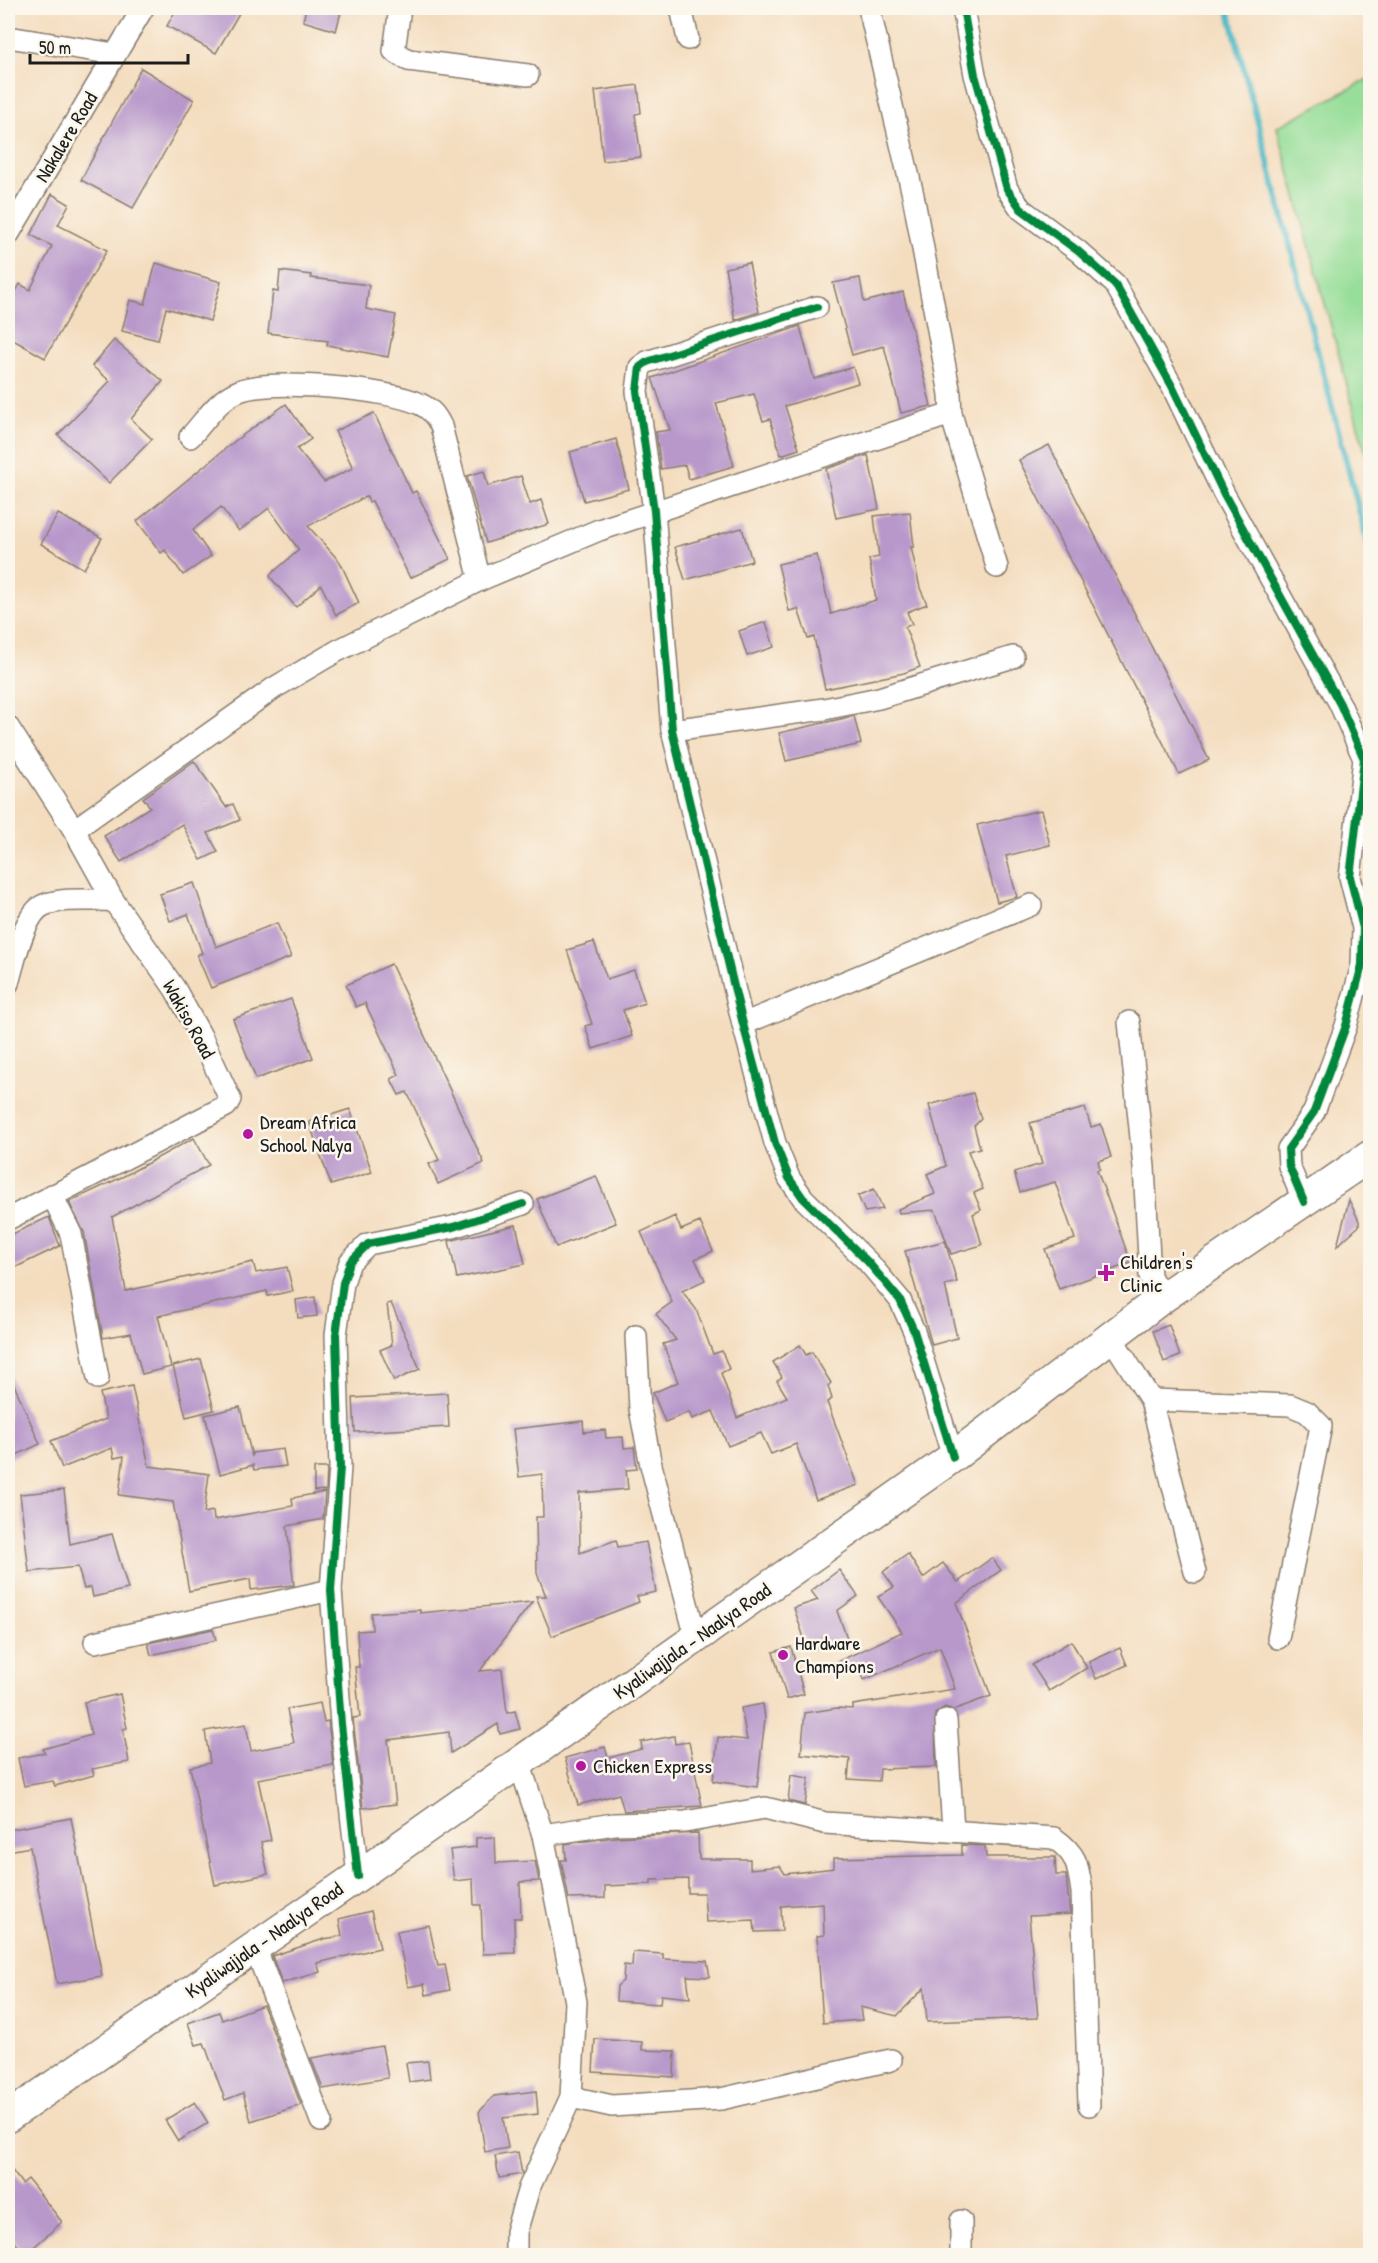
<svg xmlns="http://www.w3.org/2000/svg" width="1378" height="2263" font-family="'Patrick Hand',sans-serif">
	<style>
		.green { fill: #96de99; stroke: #597d5a; stroke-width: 1.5 }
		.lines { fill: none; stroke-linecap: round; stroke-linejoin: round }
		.stream { stroke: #4ab7c5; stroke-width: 6 }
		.building { fill: #b898cb }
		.street-casing { stroke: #887c6e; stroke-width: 24 }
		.secondary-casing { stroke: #887c6e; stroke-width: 33 }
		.street { stroke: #fff; stroke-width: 21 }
		.secondary { stroke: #fff; stroke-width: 30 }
		.cycleway-casing { stroke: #fbf7ec; stroke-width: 11 }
		.cycleway { stroke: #00873e; stroke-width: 8 }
		.poi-dot { fill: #b5179e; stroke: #fbf7ec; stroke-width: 2 }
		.labels { text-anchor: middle; stroke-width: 5; stroke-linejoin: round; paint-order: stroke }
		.street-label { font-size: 20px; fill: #1c1c1c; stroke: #fbf7ec }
		.poi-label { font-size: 20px; fill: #1c1c1c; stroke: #fbf7ec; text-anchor: start }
	</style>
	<rect width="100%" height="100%" fill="#fbf7ec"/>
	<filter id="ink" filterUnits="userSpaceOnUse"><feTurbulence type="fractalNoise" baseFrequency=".0167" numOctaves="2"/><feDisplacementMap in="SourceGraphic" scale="12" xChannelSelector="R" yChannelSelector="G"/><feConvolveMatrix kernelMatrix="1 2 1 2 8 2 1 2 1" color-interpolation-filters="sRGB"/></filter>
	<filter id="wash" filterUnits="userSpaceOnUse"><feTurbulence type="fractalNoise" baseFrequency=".008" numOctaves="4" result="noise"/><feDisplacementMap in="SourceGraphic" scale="24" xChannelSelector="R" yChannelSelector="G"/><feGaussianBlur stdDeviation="1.35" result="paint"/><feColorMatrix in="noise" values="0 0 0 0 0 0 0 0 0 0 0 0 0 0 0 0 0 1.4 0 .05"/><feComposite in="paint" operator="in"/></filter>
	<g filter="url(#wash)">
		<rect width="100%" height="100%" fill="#f4ddbf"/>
		<polygon class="green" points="1370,78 1370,470 1277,127"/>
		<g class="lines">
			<polyline class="stream" points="1228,8 1370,552"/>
		</g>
		<g id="blocks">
			<g class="building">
				<polygon points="177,8 242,8 216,53 167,26"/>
				<polygon points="306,8 342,8 336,31 303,21"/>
				<polygon points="141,68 194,100 133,208 81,180"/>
				<polygon points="638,85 641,113 635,114 641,157 603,161 595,91"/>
				<polygon points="52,194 69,204 58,225 107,250 45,358 8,337 8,306 20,284 30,290 52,246 31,235"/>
				<polygon points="156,263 221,282 210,321 166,308 158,340 122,331 130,300 145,304"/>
				<polygon points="749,263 759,312 735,320 725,268"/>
				<polygon points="280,271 311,275 311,278 369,285 366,309 396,315 388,357 327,345 328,341 268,333 273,291 278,292"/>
				<polygon points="860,278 864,302 903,292 931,406 901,413 884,346 852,355 833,283"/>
				<polygon points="800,326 814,379 853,367 858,383 785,406 799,449 781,455 770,419 763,421 754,394 716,403 734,466 689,479 685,465 661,469 656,432 670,430 652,378"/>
				<polygon points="114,340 163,381 131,419 152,439 109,483 58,435 110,381 92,366"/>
				<polygon points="286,404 311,439 297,449 324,482 353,468 335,431 374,413 412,493 416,491 450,559 410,578 372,501 369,502 367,496 308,526 340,562 359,603 336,615 321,585 296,607 271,578 270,575 299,550 269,508 239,531 221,507 193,530 211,556 183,575 165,550 161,553 137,521 236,440"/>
				<polygon points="616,439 629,489 584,501 570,452"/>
				<polygon points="1049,445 1209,760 1179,774 1019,460"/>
				<polygon points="868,455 879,509 836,518 826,469"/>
				<polygon points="484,471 488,486 521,476 530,504 541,500 549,524 486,543 467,476"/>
				<polygon points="910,512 914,547 911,547 920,588 927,604 907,612 912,624 905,627 920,667 904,673 825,689 814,637 808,639 798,609 789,611 778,564 817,555 831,614 876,600 869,559 879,557 874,516"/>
				<polygon points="58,514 102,538 84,569 41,544"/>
				<polygon points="742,528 752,561 685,580 675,547"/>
				<polygon points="766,622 774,647 747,656 739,631"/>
				<polygon points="854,716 861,744 786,761 779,733"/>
				<polygon points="194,761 226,807 233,804 240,820 208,833 218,852 201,860 182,824 121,862 104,836 150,807 143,798"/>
				<polygon points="1041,810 1050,845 1006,856 1017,897 997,902 977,825"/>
				<polygon points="194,883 216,947 277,923 291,957 211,988 197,955 202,953 188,914 170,921 160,894"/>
				<polygon points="594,942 607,979 634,970 645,1003 623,1010 632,1036 593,1049 585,1026 592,1024 567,950"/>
				<polygon points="391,964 484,1163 438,1184 429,1164 439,1160 407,1092 399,1095 391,1079 399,1075 365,1003 356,1007 346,985"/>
				<polygon points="291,999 313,1058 256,1079 233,1019"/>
				<polygon points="973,1093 981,1119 974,1126 980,1148 968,1151 983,1189 974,1193 981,1210 973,1214 982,1245 951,1254 935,1210 899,1213 898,1209 935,1194 927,1174 946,1166 929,1105"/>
				<polygon points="1085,1108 1091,1127 1101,1124 1111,1157 1098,1161 1100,1169 1097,1170 1131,1263 1059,1289 1045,1249 1075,1239 1055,1182 1020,1192 1014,1172 1042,1164 1030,1123"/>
				<polygon points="350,1109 372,1172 331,1185 309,1122"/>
				<polygon points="194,1138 209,1165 112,1217 126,1291 253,1262 256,1273 287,1267 293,1291 268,1296 267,1291 158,1316 171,1367 142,1374 131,1333 103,1338 84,1232 69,1202 124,1176"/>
				<polygon points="596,1176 616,1223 556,1247 537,1199"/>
				<polygon points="874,1189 883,1209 865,1212 858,1196"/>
				<polygon points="1349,1200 1359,1221 1359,1226 1337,1246"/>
				<polygon points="675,1216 681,1230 700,1222 713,1251 695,1259 705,1280 682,1291 696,1309 713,1354 722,1351 729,1369 721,1373 737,1418 787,1397 777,1381 782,1377 773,1362 800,1345 806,1355 812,1352 831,1383 828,1386 832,1399 827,1402 858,1485 816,1500 796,1444 771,1454 761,1433 728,1446 713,1411 692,1419 689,1412 665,1422 653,1393 678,1382 663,1344 676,1340 656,1314 672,1302 641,1232"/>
				<polygon points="49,1217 60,1246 8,1271 8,1236"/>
				<polygon points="516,1225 525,1264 457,1278 449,1241"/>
				<polygon points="945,1241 957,1282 945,1285 957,1338 932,1345 905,1251"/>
				<polygon points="315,1297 317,1316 298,1318 296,1300"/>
				<polygon points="391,1303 420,1369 394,1381 380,1350 392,1345 387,1304"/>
				<polygon points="1169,1325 1180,1356 1164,1362 1153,1331"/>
				<polygon points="201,1359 214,1410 186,1417 173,1366"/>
				<polygon points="8,1371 40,1444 8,1459"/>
				<polygon points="132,1386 149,1466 209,1474 204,1513 213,1511 214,1520 293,1506 292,1498 325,1492 323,1519 287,1526 294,1585 251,1590 250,1579 189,1591 173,1502 119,1495 124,1456 114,1458 112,1448 62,1468 51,1441 106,1419 100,1393"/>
				<polygon points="447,1393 449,1427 355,1432 353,1398"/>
				<polygon points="240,1407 252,1457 252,1453 283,1449 286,1466 254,1470 253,1465 220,1474 205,1415"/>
				<polygon points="583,1421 584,1432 605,1430 606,1438 623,1437 624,1448 634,1447 637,1469 626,1470 628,1489 579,1493 580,1553 616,1540 618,1547 646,1542 656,1592 637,1596 639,1602 552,1636 536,1596 546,1596 537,1573 536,1517 543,1517 542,1474 519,1477 513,1429"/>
				<polygon points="314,1468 327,1468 326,1490 314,1491"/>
				<polygon points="64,1490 70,1544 112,1534 128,1589 93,1597 91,1587 84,1589 78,1567 29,1572 20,1494"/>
				<polygon points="908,1554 923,1578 943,1563 958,1582 992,1558 1001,1570 956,1603 991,1696 953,1710 945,1707 935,1714 936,1767 880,1769 879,1781 848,1779 850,1759 801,1754 805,1713 837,1708 853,1709 853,1705 955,1689 940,1647 864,1680 858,1666 824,1668 902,1632 878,1597 894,1587 883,1572"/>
				<polygon points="839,1570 858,1596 837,1611 847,1638 808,1650 794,1608 818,1600 811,1591"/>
				<polygon points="532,1602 480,1671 502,1669 507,1713 515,1711 520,1729 500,1734 498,1724 451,1753 449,1732 388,1740 396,1804 363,1808 353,1718 360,1717 355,1667 359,1667 357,1631 372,1630 371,1613 420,1610 420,1613"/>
				<polygon points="213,1629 216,1640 151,1655 148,1643"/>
				<polygon points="1071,1641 1087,1668 1049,1691 1032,1665"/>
				<polygon points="791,1647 804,1694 787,1699 773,1652"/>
				<polygon points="1120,1648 1127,1665 1096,1679 1089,1662"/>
				<polygon points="120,1694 127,1728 123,1729 129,1762 92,1769 94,1775 55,1786 53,1781 24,1786 18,1758 45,1753 43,1749 91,1735 84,1702"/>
				<polygon points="320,1703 324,1722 328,1721 333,1765 258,1779 271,1840 261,1842 268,1874 215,1885 190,1767 210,1763 205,1731 246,1724 251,1751 294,1743 287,1709"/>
				<polygon points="763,1704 765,1719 757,1787 713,1781 718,1737 747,1740 741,1708"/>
				<polygon points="674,1736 675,1744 689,1742 702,1806 624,1811 619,1794 578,1805 565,1758 605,1747 608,1758 642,1749 641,1742"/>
				<polygon points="791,1775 809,1778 805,1805 788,1801"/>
				<polygon points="71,1818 102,1976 57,1984 30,1847 8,1851 8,1830"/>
				<polygon points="698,1833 699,1859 750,1859 750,1869 780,1866 785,1874 834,1868 834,1858 962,1855 962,1845 985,1846 986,1857 1055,1857 1056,1875 1066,1875 1070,1914 1029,1916 1038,2018 927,2022 924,1988 897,2016 860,2007 862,2020 823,2023 817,1936 824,1935 823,1903 781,1906 782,1931 755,1932 754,1920 706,1922 704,1893 688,1893 688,1879 651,1880 651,1884 605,1886 605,1898 569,1899 561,1860 566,1860 565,1844 615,1837"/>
				<polygon points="495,1837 496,1863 535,1861 539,1881 520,1882 521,1918 514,1918 515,1953 483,1954 481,1905 474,1905 473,1879 454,1881 450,1850 476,1847 476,1838"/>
				<polygon points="371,1911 380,1948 317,1963 320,1972 282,1983 272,1956 324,1939 342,1936 339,1919"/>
				<polygon points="429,1925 438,1966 445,1965 450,1990 426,1995 424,1984 408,1987 397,1931"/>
				<polygon points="633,1952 663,1954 663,1959 707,1961 710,1977 687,1976 690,1998 661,1995 660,2004 616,2001 617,1986 623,1981 624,1965 632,1966"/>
				<polygon points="263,2005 301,2105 251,2121 243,2093 225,2100 204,2043 196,2045 188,2023 219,2012 222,2020"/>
				<polygon points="595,2039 642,2042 642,2050 675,2051 674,2077 593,2072"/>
				<polygon points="382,2046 388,2078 323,2089 311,2058"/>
				<polygon points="428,2061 430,2079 409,2082 406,2063"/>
				<polygon points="536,2091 538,2114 503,2118 508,2148 485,2152 479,2112 494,2096"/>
				<polygon points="195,2102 208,2123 178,2141 165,2120"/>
				<polygon points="518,2152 522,2174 499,2178 495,2156"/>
				<polygon points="8,2165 22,2184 28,2179 62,2222 25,2255 8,2233"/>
			</g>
		</g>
	</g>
	<g filter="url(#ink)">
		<use href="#blocks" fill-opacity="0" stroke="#887c6e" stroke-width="1.5"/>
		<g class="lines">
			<defs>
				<g id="street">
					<polyline points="400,8 394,51 408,60 528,75"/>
					<polyline points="681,8 688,39"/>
					<polyline points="869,8 913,195 950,394 951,414 997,567"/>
					<polyline points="963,8 975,75 1007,189 1021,209 1078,251 1115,284 1172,386 1224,494 1340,704 1364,759 1350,877 1363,928 1362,965 1346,1026 1314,1112 1288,1149 1289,1166 1304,1202"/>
					<polyline points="8,37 115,54"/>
					<polyline points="8,235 143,8"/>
					<polyline points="817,307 647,362 640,367 637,391 654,511 672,730 743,1024 775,1143 789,1178 803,1198 868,1262 900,1300 914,1331 953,1457"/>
					<path d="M 190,437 C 205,421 218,399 239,391 C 271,378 389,389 420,404 C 431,409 436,416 441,426 L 480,580"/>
					<polyline points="8,727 74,830 113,900 175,989 201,1036 230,1099 226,1106 8,1219"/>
					<polyline points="672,730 824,709 879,698 1013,657"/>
					<polyline points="74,830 274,688 337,651 480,580 599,530 951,414"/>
					<path d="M 8,983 C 14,963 24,913 44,905 C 64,897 93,901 113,900"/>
					<polyline points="1129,1022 1144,1167 1150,1276 1162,1298"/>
					<polyline points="743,1024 1031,905"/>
					<polyline points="52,1195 71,1234 98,1378"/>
					<polyline points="636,1336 640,1409 651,1465 696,1638"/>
					<polyline points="1111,1337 1151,1400 1290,1405 1307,1412 1321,1426 1278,1638"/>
					<polyline points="1151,1400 1195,1572"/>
					<polyline points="95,1642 331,1590"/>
					<polyline points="946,1720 953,1830"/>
					<path d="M 543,1835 L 614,1824 L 685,1822 L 765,1808 L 825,1823 L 1054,1838 C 1077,1854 1078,1865 1082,1892 L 1089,2105"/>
					<polyline points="358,1876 341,1724 331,1590 340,1467 336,1335 343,1283 350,1262 368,1244 453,1227 523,1204"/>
					<polyline points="255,1947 321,2121"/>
					<polyline points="571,2097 612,2106 721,2099 891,2060"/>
					<polyline points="516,2256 516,2232 529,2188 571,2097 576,2002 543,1835 519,1762"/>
					<polyline points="961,2256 961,2221"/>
				</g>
				<polyline id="secondary" points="8,2117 358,1876 953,1457 1162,1298 1370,1156"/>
			</defs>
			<use href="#street" class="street-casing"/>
			<use href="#secondary" class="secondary-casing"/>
			<use href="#street" class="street"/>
			<use href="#secondary" class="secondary"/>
			<defs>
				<g id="cycleway">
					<polyline points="963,8 975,75 1007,189 1021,209 1078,251 1115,284 1172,386 1224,494 1340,704 1364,759 1350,877 1363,928 1362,965 1346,1026 1314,1112 1288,1149 1289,1166 1304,1202"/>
					<polyline points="817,307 647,362 640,367 637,391 654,511 672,730 743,1024 775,1143 789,1178 803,1198 868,1262 900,1300 914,1331 953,1457"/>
					<polyline points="358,1876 341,1724 331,1590 340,1467 336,1335 343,1283 350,1262 368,1244 453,1227 523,1204"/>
				</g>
			</defs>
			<use href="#cycleway" class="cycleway-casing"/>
			<use href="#cycleway" class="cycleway"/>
		</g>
	</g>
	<g class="poi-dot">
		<circle cx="248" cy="1134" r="6"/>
		<path d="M1103 1264h6v6h6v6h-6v6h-6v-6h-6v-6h6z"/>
		<circle cx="783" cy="1655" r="6"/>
		<circle cx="581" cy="1766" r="6"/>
	</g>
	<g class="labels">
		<g class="street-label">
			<text transform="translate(66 137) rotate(-59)" y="7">Nakalere Road</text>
			<text transform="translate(189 1019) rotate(61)" y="7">Wakiso Road</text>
			<text transform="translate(692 1641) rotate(-35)" y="7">Kyaliwajjala - Naalya Road</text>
			<text transform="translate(264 1940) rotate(-35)" y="7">Kyaliwajjala - Naalya Road</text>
		</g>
		<g class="poi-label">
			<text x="260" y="1129">Dream Africa<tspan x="260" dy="23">School Nalya</tspan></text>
			<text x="1120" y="1269">Children's<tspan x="1120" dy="23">Clinic</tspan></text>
			<text x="795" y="1650">Hardware<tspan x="795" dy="23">Champions</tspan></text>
			<text x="593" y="1773">Chicken Express</text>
		</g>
	</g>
	<rect width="1378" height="2263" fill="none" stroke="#fbf7ec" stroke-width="30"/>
	<path d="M30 54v9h158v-9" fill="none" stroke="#1c1c1c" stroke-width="3"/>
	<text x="39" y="54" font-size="18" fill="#1c1c1c" stroke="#fbf7ec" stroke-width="4.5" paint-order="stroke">50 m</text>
</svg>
